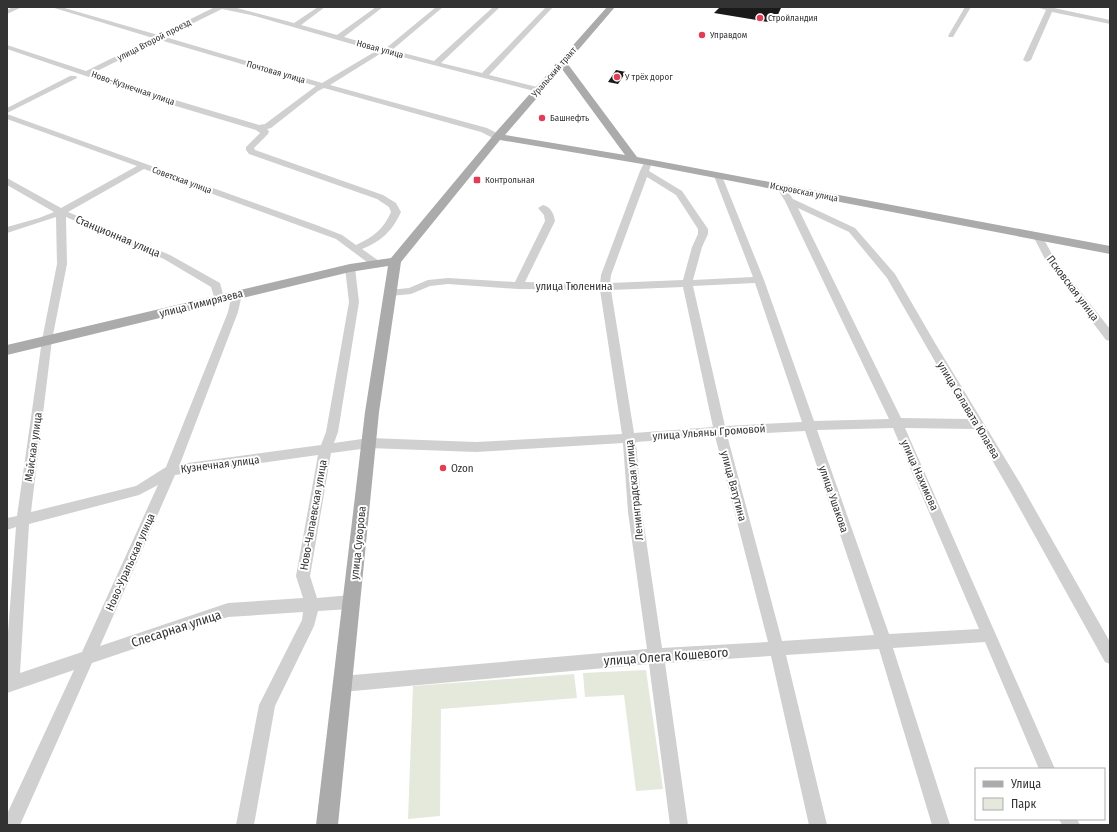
<svg xmlns="http://www.w3.org/2000/svg" width="1117" height="832" font-family="'Fira Sans Condensed',sans-serif">
	<style>
		.green { fill: #e4e9dc }
		.building { fill: #1a1a1a }
		.lines { fill: none; stroke-linecap: round; stroke-linejoin: round }
		.minor { fill: #d0d0d0; fill-rule: evenodd }
		.major { fill: #ababab; fill-rule: evenodd }
		.poi-dot { fill: #e03e57; stroke: #fff; stroke-width: 1.5 }
		.labels { text-anchor: middle; stroke-width: 4; stroke-linejoin: round; paint-order: stroke }
		.far-poi-label { font-size: 9px; fill: #333; stroke: #fff; text-anchor: start }
		.far-street-label { font-size: 9px; fill: #333; stroke: #fff }
		.street-label { font-size: 11px; fill: #333; stroke: #fff }
		.poi-label { font-size: 11px; fill: #333; stroke: #fff; text-anchor: start }
		.near-street-label { font-size: 13px; fill: #333; stroke: #fff }
	</style>
	<rect width="100%" height="100%" fill="#fff"/>
	<g class="green">
		<polygon points="646,670 663,789 636,791 624,695 585,697 583,673"/>
		<polygon points="574,674 577,698 441,709 440,816 408,819 413,686"/>
	</g>
	<g class="building">
		<polygon points="720,7 771,7 781,8 774,23 714,13"/>
		<polygon points="616,70 626,72 618,84 608,82"/>
	</g>
	<g class="lines">
		<g class="minor">
			<polygon points="13,7 22,7 7,14 7,10"/>
			<path d="M 51,7 L 61,7 L 158,35 L 215,7 L 233,7 L 294,23 L 318,7 L 325,7 L 301,25 L 337,35 L 376,7 L 383,7 L 344,37 L 385,49 L 436,7 L 443,7 L 392,50 L 434,61 L 493,7 L 500,7 L 441,63 L 482,73 L 546,7 L 553,7 L 489,75 L 541,88 L 541,92 L 538,92 L 383,52 L 330,85 L 487,128 L 501,135 L 502,137 L 501,139 L 495,139 L 481,132 L 324,88 L 318,91 L 271,128 L 267,129 L 269,131 L 268,134 L 254,148 L 255,150 L 383,195 L 396,203 L 401,212 C 392,231 382,241 362,249 L 379,261 L 380,263 L 379,265 L 371,265 L 336,239 L 144,169 L 68,212 L 170,255 L 220,283 L 224,298 L 219,301 L 215,300 L 211,287 L 164,259 L 66,217 L 67,264 L 52,340 L 31,512 L 136,486 L 166,467 L 228,312 L 232,294 L 237,291 L 242,294 L 238,312 L 180,464 L 321,445 L 326,432 L 349,302 L 345,268 L 350,265 L 355,268 L 359,302 L 338,432 L 334,443 L 369,438 L 476,442 L 622,434 L 600,290 L 518,289 L 448,284 L 430,286 L 411,294 L 390,296 L 385,293 L 390,290 L 409,288 L 428,280 L 448,278 L 515,282 L 545,221 L 544,215 L 538,208 L 543,205 C 551,207 554,214 555,221 L 525,282 L 600,284 L 601,275 L 640,171 L 644,163 L 647,162 L 651,165 L 649,171 L 682,191 L 708,229 L 708,234 L 702,247 L 693,280 L 753,277 L 714,176 L 718,173 L 722,176 L 764,280 L 814,421 L 889,419 L 785,201 L 776,187 L 780,184 L 783,185 L 793,199 L 855,228 L 895,274 L 935,343 L 1020,483 L 1110,642 L 1110,664 L 1105,662 L 1010,491 L 974,429 L 905,428 L 1055,769 L 1039,769 L 985,642 L 893,648 L 950,825 L 932,825 L 879,649 L 786,655 L 827,825 L 809,825 L 771,656 L 665,663 L 688,825 L 670,825 L 649,664 L 342,692 L 337,689 L 334,684 L 337,679 L 342,676 L 647,649 L 628,512 L 623,443 L 476,452 L 369,448 L 331,453 L 310,576 L 317,598 L 351,595 L 356,597 L 358,602 L 356,607 L 351,609 L 318,611 L 314,626 L 275,706 L 254,825 L 236,825 L 259,705 L 302,620 L 303,612 L 228,617 L 92,663 L 20,825 L 7,825 L 7,814 L 74,670 L 7,693 L 7,646 L 16,527 L 7,530 L 7,518 L 17,516 L 42,340 L 57,264 L 56,217 L 7,233 L 7,227 L 39,218 L 54,212 L 7,185 L 7,178 L 61,208 L 137,166 L 7,119 L 7,114 L 319,226 L 342,235 L 356,245 C 373,237 383,230 391,212 L 389,207 L 377,199 L 249,154 L 246,150 L 246,147 L 260,133 L 256,130 L 159,101 L 7,49 L 7,45 L 86,71 L 153,38 ZM 222,9 L 251,15 L 376,51 L 322,83 L 165,37 ZM 160,40 L 316,86 L 265,124 L 259,125 L 165,97 L 93,73 ZM 647,177 L 676,195 L 698,229 L 698,234 L 692,247 L 683,280 L 610,283 L 611,275 ZM 798,208 L 849,232 L 887,278 L 968,419 L 901,418 ZM 755,283 L 802,422 L 725,426 L 693,286 ZM 683,287 L 713,427 L 634,433 L 611,290 ZM 893,428 L 979,629 L 889,634 L 817,430 ZM 805,431 L 874,635 L 782,641 L 727,435 ZM 715,436 L 768,642 L 662,648 L 642,512 L 636,442 ZM 318,455 L 296,576 L 303,598 L 228,603 L 100,646 L 175,475 ZM 158,485 L 82,652 L 20,673 L 29,524 L 139,495 Z"/>
			<polygon points="965,7 971,7 953,37 949,37 948,36"/>
			<polygon points="1036,7 1054,7 1054,8 1110,20 1110,24 1052,12 1031,60 1027,62 1023,60 1046,10"/>
			<polygon points="70,76 76,76 77,78 7,113 7,108"/>
			<polygon points="1038,233 1041,234 1054,258 1110,329 1110,341 1106,340 1046,261 1033,236"/>
			<polygon points="1059,819 1077,819 1080,825 1062,825"/>
		</g>
		<path class="major" d="M 607,7 L 615,7 L 567,63 L 637,157 L 1110,246 L 1110,254 L 648,165 L 500,140 L 401,262 L 379,412 L 338,825 L 316,825 L 365,412 L 388,266 L 350,272 L 7,355 L 7,345 L 350,264 L 391,258 L 496,132 ZM 562,69 L 625,155 L 505,135 Z"/>
	</g>
	<g class="poi-dot">
		<circle cx="760" cy="18" r="4"/>
		<circle cx="702" cy="35" r="4"/>
		<circle cx="617" cy="77" r="4"/>
		<circle cx="542" cy="118" r="4"/>
		<rect x="473" y="176" width="8" height="8" rx="2"/>
		<circle cx="443" cy="468" r="4"/>
	</g>
	<g class="labels">
		<g class="far-poi-label">
			<text x="768" y="21">Стройландия</text>
			<text x="710" y="38">Управдом</text>
			<text x="625" y="80">У трёх дорог</text>
			<text x="550" y="121">Башнефть</text>
			<text x="485" y="183">Контрольная</text>
		</g>
		<g class="far-street-label">
			<text transform="translate(154 40) rotate(-27)" y="3">улица Второй проезд</text>
			<text transform="translate(380 49) rotate(15)" y="3">Новая улица</text>
			<text transform="translate(276 72) rotate(16)" y="3">Почтовая улица</text>
			<text transform="translate(554 72) rotate(-49)" y="3">Уральский тракт</text>
			<text transform="translate(133 88) rotate(19)" y="3">Ново-Кузнечная улица</text>
			<text transform="translate(182 180) rotate(20)" y="3">Советская улица</text>
			<text transform="translate(804 192) rotate(11)" y="3">Искровская улица</text>
		</g>
		<g class="street-label">
			<text transform="translate(118 236) rotate(23)" y="4">Станционная улица</text>
			<text x="574" y="290">улица Тюленина</text>
			<text transform="translate(1073 288) rotate(53)" y="4">Псковская улица</text>
			<text transform="translate(201 303) rotate(-14)" y="4">улица Тимирязева</text>
			<text transform="translate(969 410) rotate(59)" y="4">улица Салавата Юлаева</text>
			<text transform="translate(709 432) rotate(-4)" y="4">улица Ульяны Громовой</text>
			<text transform="translate(33 447) rotate(-82)" y="4">Майская улица</text>
			<text transform="translate(220 464) rotate(-7)" y="4">Кузнечная улица</text>
			<text transform="translate(920 475) rotate(66)" y="4">улица Нахимова</text>
			<text transform="translate(734 486) rotate(75)" y="4">улица Ватутина</text>
			<text transform="translate(634 490) rotate(-96)" y="4">Ленинградская улица</text>
			<text transform="translate(834 499) rotate(71)" y="4">улица Ушакова</text>
			<text transform="translate(313 515) rotate(-80)" y="4">Ново-Чапаевская улица</text>
			<text transform="translate(358 543) rotate(-84)" y="4">улица Суворова</text>
			<text transform="translate(130 562) rotate(-66)" y="4">Ново-Уральская улица</text>
		</g>
		<g class="poi-label">
			<text x="451" y="472">Ozon</text>
		</g>
		<g class="near-street-label">
			<text transform="translate(176 628) rotate(-18)" y="5">Слесарная улица</text>
			<text transform="translate(666 656) rotate(-4)" y="5">улица Олега Кошевого</text>
		</g>
	</g>
	<rect width="1117" height="832" fill="none" stroke="#333333" stroke-width="16"/>
	<rect x="975" y="768" width="130" height="52" fill="#ffffff" stroke="#adadad"/>
	<rect x="983" y="781" width="20" height="6" fill="#ababab" stroke="#adadad"/>
	<text x="1011" y="788" font-size="12" fill="#333333">Улица</text>
	<rect x="983" y="798" width="20" height="12" fill="#e4e9dc" stroke="#adadad"/>
	<text x="1011" y="808" font-size="12" fill="#333333">Парк</text>
</svg>
